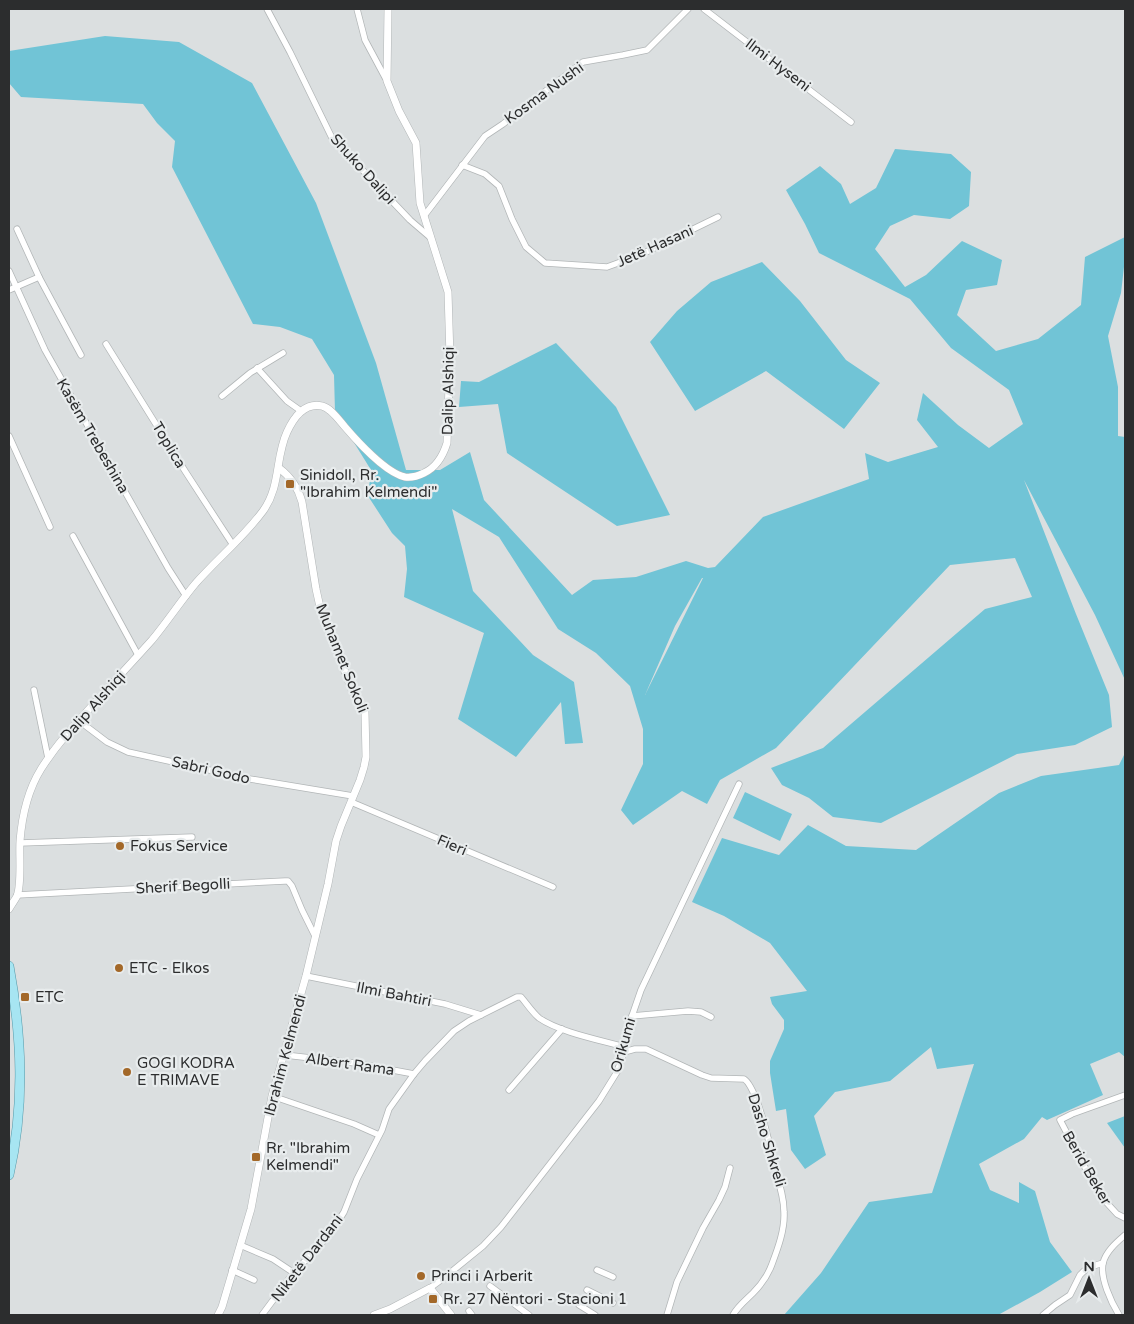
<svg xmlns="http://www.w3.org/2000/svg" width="1134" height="1324" font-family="'Varela Round',sans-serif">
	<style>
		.green { fill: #71c4d6; fill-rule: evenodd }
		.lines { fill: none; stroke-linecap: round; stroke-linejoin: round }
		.minor-casing { stroke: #b2b6b7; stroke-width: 7 }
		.tertiary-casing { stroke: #b2b6b7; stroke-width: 8 }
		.primary-casing { stroke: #5699a8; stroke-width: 10 }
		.minor { stroke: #fff; stroke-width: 5.5 }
		.tertiary { stroke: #fff; stroke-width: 7 }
		.primary { stroke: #a7e5f2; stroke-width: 9 }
		.poi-dot { fill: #a36829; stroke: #e8eced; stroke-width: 2 }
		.labels { text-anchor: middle; stroke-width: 4.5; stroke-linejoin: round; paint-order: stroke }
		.street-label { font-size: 15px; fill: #2c2d2e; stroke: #e8eced }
		.poi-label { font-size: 15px; fill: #2c2d2e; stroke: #e8eced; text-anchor: start }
	</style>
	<rect width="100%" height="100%" fill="#dbdfe0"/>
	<g class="green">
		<path d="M 105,36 L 179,42 L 252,83 L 316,203 L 376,363 L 406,470 L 440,470 L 470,452 L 484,500 L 572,595 L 593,580 L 636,577 L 686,561 L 708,568 L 715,567 L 763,517 L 869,479 L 865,453 L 888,462 L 938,447 L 917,420 L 923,393 L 958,425 L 989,448 L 1023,424 L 1009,390 L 951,348 L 910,299 L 819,253 L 805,224 L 786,190 L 820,166 L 841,184 L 850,204 L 876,188 L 895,149 L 951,154 L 971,172 L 969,206 L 950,219 L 914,215 L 890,226 L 875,249 L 905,287 L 926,275 L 962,241 L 1002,260 L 997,285 L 966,290 L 957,315 L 996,351 L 1038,339 L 1081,305 L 1085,257 L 1125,237 L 1125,258 L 1121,293 L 1108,336 L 1118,387 L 1118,436 L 1125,437 L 1125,680 L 1095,615 L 1024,480 L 1076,614 L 1109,695 L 1112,727 L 1075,745 L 1017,754 L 881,823 L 833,817 L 809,798 L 782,785 L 771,768 L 823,748 L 985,609 L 1032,597 L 1015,558 L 950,565 L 776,748 L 720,780 L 707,804 L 682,791 L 633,825 L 621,810 L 643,764 L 643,729 L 630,686 L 596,653 L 558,629 L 499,537 L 452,509 L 473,591 L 533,655 L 574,682 L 583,743 L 565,744 L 561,702 L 516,757 L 458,719 L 484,633 L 404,597 L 407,569 L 405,546 L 392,533 L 368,496 L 371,470 L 335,412 L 334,375 L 312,339 L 280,327 L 253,324 L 172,167 L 175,141 L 157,123 L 143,104 L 21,97 L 9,83 L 9,51 ZM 702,578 L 703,578 L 645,695 L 675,626 Z"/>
		<polygon points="762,262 800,301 846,360 880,383 844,429 766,371 695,411 650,342 677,311 711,282"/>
		<polygon points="556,343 616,407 670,515 617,526 507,453 498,404 459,407 461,381 479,382"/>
		<polygon points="1125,753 1125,1057 1119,1052 1090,1064 1103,1095 1047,1120 1042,1117 1024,1139 979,1164 990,1190 1019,1203 1019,1182 1035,1191 1050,1242 1072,1272 1040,1292 998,1315 784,1315 821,1273 869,1202 932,1193 974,1064 937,1069 931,1047 890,1081 835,1092 814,1116 826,1155 805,1169 791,1150 786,1109 776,1111 770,1073 770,1061 784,1029 784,1020 772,1004 770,997 807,991 770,943 724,916 692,902 722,838 779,855 808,825 846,846 916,850 999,793 1041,776 1119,765"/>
		<polygon points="745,792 792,814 780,841 733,818"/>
		<polygon points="1125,1116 1125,1148 1107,1123"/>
	</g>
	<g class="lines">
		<defs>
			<g id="minor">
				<polyline points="267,9 290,52 332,138 410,220 431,238"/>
				<polyline points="357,9 365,40 387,81"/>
				<polyline points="704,9 851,122"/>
				<polyline points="462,165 485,174 499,186 512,219 526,247 545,263 607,267 640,255 718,217"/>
				<polyline points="424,216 485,136 503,124 583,62 623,55 647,50 688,9"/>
				<polyline points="17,229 39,277 81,355"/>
				<polyline points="9,271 45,350 168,568 186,596"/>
				<polyline points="9,290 39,277"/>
				<polyline points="106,344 185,471 233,545"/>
				<polyline points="257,368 287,401 301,411"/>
				<polyline points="222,396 250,373 283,353"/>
				<polyline points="9,436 50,527"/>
				<polyline points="73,536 138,655"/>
				<polyline points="34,690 48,758"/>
				<polyline points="78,720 107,742 128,752 250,779 353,796"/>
				<polyline points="351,802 553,887"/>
				<polyline points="20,843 192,837"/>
				<polyline points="17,895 285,881 288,881 292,886 302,910 315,936"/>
				<polyline points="306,976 445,1004 481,1015"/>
				<polyline points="632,1016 688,1011 701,1012 711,1017"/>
				<path d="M 624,1052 L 635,1049 L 646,1049 L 702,1075 L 711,1078 L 744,1079 C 754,1085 765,1125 768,1138 C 770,1145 770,1153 772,1160 C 777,1178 784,1194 784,1212 C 785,1229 778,1248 772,1264 C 768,1275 761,1285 753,1293 C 746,1300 738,1306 733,1315"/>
				<polyline points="285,1055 355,1063 414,1074"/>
				<polyline points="509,1090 562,1029"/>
				<polyline points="1125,1095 1072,1114 1060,1120 1089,1175 1106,1202 1117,1214 1125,1218"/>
				<polyline points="272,1096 354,1124 379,1135"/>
				<polyline points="240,1245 273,1259 294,1273"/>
				<polyline points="232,1270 254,1280"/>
				<polyline points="597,1270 613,1277"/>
				<polyline points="490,1286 529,1315"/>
				<polyline points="430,1288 445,1277 483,1246 501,1227 599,1101 617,1072 624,1052 632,1016 641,990 739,784"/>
				<polyline points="587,1290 613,1303"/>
				<polyline points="579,1305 595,1315"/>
				<polyline points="469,1311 472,1315"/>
				<path d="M 262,1315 L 291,1276 L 328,1236 L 337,1223 L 344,1212 L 357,1179 L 382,1130 L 389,1109 L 414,1074 L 425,1061 L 454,1031 L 469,1021 L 517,997 L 521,997 C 527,1004 532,1012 539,1018 C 559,1032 600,1040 625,1047"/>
				<polyline points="667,1315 677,1282 703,1228 719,1200 725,1187 730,1168"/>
				<polyline points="1043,1315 1055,1305 1070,1295 1080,1275 1084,1271 1090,1267 1103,1263"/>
				<path d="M 1119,1315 C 1111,1302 1100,1278 1103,1263 C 1106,1251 1117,1242 1125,1235"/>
			</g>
			<g id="tertiary">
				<path d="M 9,909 C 11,905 15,900 17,896 C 22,884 19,855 20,841 C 22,816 28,790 41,769 C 58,742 80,719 101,696 C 118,677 135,659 152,640 C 167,622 180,602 195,584 C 217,559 243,538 263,511 C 281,486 275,458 287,432 C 293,419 304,402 322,406 C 331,408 339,420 345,427 C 357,441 386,473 405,477 C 412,478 418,476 424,473 C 437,467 443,456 447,443 L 450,357 L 448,292 L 420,203 L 416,143 L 399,111 L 387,81 L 388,9"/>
				<path d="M 218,1315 L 222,1307 L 251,1209 L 272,1096 L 306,976 L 328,884 L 336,841 L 341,826 L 360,780 L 364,767 L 366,757 L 365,712 L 352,690 L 320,607 L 316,589 L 302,502 C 298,487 291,477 279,468"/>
				<polyline points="374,1315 390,1309 430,1288 451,1315"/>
			</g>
			<path id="primary" d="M 9,966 C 22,1037 25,1105 9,1175"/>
		</defs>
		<use href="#minor" class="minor-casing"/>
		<use href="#tertiary" class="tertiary-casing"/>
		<use href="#primary" class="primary-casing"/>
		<use href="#minor" class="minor"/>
		<use href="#tertiary" class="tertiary"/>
		<use href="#primary" class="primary"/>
	</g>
	<g class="poi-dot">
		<rect x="285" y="479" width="10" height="10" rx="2.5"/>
		<circle cx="120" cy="846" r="5"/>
		<circle cx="119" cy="968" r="5"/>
		<rect x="20" y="992" width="10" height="10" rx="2.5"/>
		<circle cx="127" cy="1072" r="5"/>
		<rect x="251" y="1152" width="10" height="10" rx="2.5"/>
		<circle cx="421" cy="1276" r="5"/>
		<rect x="428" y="1294" width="10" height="10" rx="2.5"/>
	</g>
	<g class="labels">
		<g class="street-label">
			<text transform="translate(778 65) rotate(37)" y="5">Ilmi Hyseni</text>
			<text transform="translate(544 93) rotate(-36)" y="5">Kosma Nushi</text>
			<text transform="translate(363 169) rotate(48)" y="5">Shuko Dalipi</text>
			<text transform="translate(655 246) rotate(-24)" y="5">Jetë Hasani</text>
			<text transform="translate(448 391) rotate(-89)" y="5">Dalip Alshiqi</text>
			<text transform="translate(93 436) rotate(60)" y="5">Kasëm Trebeshina</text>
			<text transform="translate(169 445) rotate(59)" y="5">Toplica</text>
			<text transform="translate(342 658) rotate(68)" y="5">Muhamet Sokoli</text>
			<text transform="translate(93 706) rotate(-48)" y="5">Dalip Alshiqi</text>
			<text transform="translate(211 770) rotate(13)" y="5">Sabri Godo</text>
			<text transform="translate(452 845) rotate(23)" y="5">Fieri</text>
			<text transform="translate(183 886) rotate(-3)" y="5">Sherif Begolli</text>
			<text transform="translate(394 994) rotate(11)" y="5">Ilmi Bahtiri</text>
			<text transform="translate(623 1045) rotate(-74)" y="5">Orikumi</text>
			<text transform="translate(285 1055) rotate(-75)" y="5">Ibrahim Kelmendi</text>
			<text transform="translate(350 1064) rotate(8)" y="5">Albert Rama</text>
			<text transform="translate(767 1140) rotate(73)" y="5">Dasho Shkreli</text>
			<text transform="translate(1087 1168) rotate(60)" y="5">Berid Beker</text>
			<text transform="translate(307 1258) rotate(-52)" y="5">Niketë Dardani</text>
		</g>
		<g class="poi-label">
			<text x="300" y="480">Sinidoll, Rr.<tspan x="300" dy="17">"Ibrahim Kelmendi"</tspan></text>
			<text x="130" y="851">Fokus Service</text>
			<text x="129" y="973">ETC - Elkos</text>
			<text x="35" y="1002">ETC</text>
			<text x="137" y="1068">GOGI KODRA<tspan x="137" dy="17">E TRIMAVE</tspan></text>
			<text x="266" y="1153">Rr. "Ibrahim<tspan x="266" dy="17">Kelmendi"</tspan></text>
			<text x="431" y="1281">Princi i Arberit</text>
			<text x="443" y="1304">Rr. 27 Nëntori - Stacioni 1</text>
		</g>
	</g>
	<rect width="1134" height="1324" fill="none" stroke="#2c2d2e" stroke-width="20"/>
	<g transform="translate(1089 1279)" stroke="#e8eced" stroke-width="4" paint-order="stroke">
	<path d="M0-4L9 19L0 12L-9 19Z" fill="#2c2d2e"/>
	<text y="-8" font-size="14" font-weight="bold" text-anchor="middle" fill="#2c2d2e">N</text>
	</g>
</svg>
